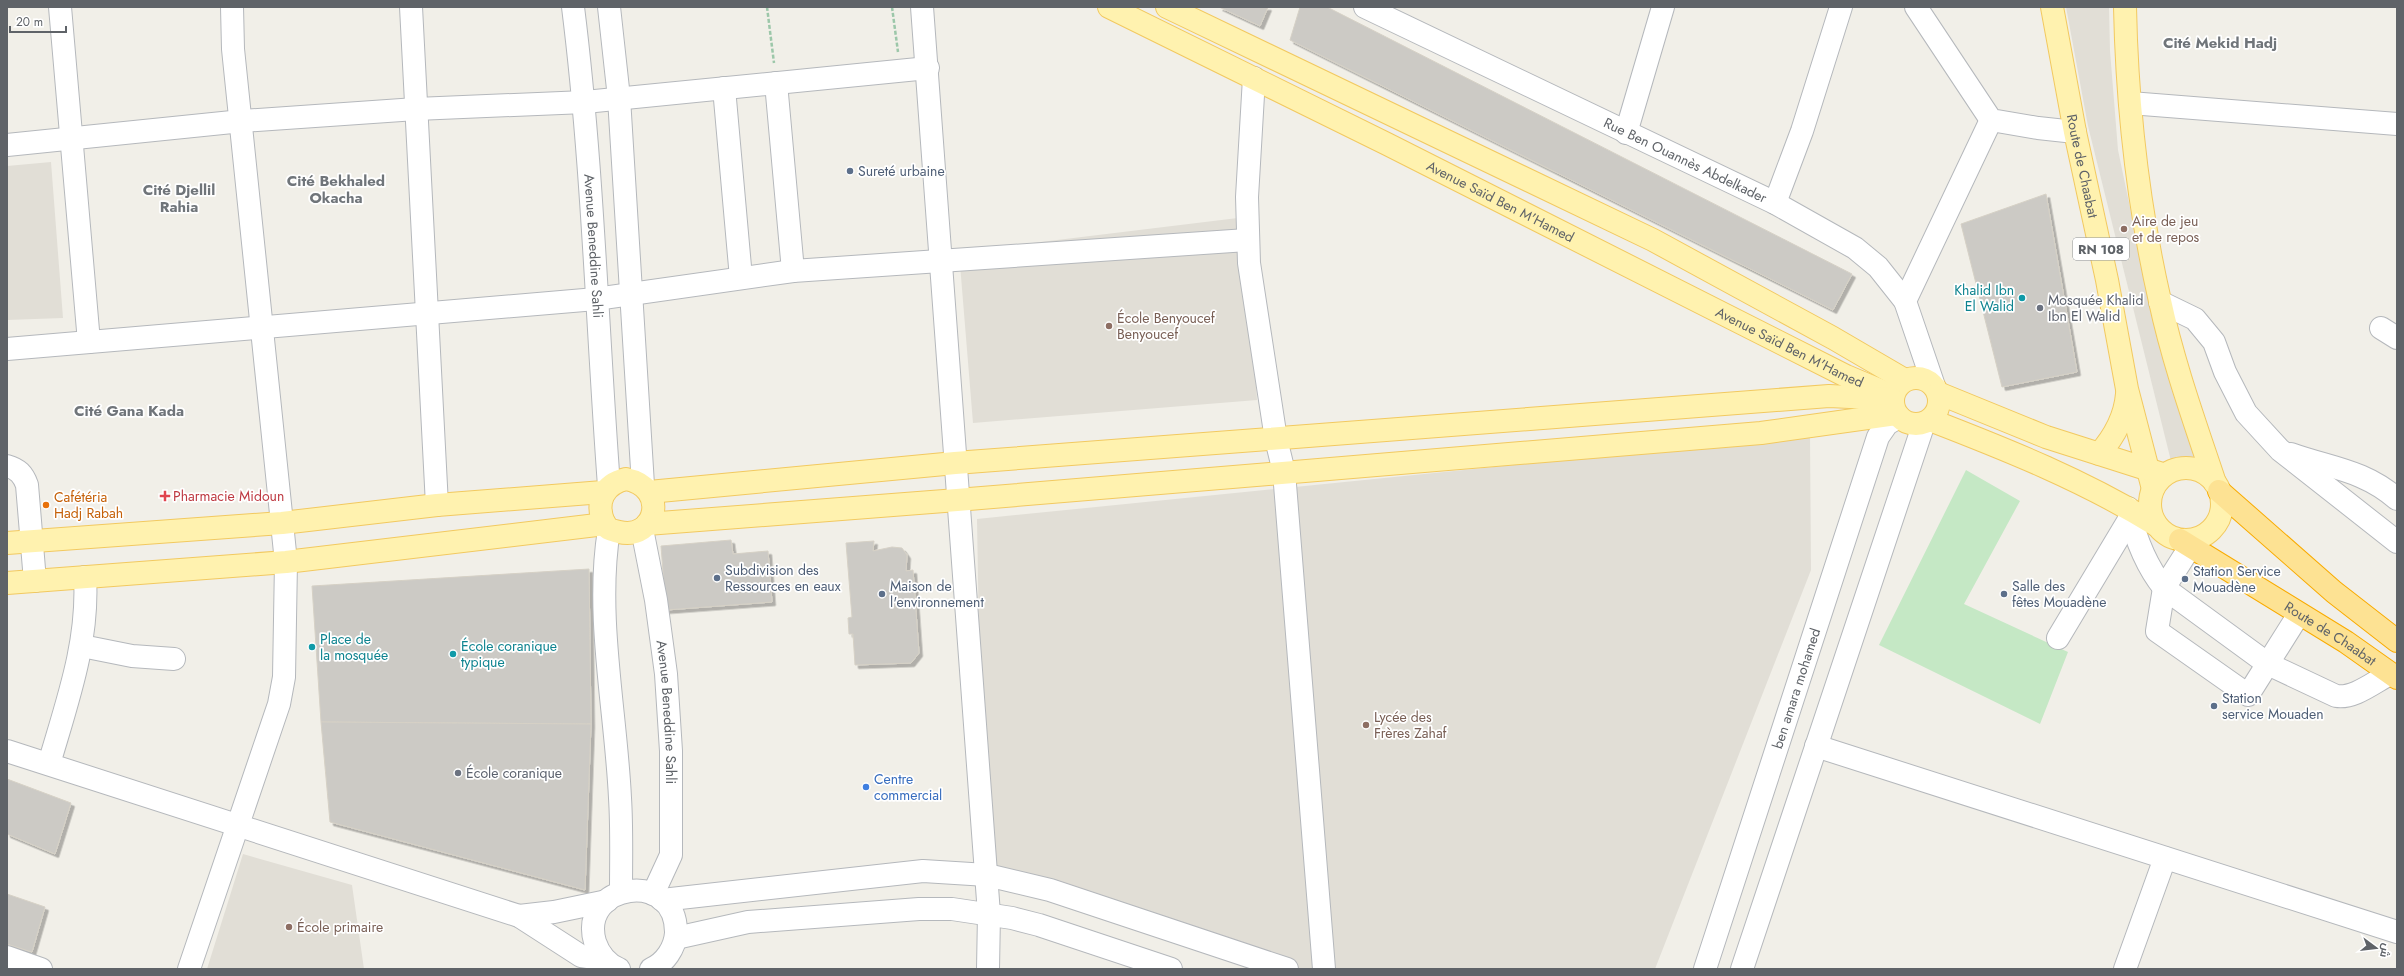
<svg xmlns="http://www.w3.org/2000/svg" width="2404" height="976" font-family="Jost,Cairo,sans-serif">
	<style>
		.education { fill: #e1ded6 }
		.green { fill: #c5e8c5 }
		.building { fill: #cccac5; stroke: #d6d1c6; filter: url(#shadow) }
		.lines { fill: none; stroke-linecap: round; stroke-linejoin: round }
		.minor-casing { stroke: #b5b8bc; stroke-width: 24 }
		.major-casing { stroke: #f2c960; stroke-width: 24 }
		.highway-casing { stroke: #f9ab00; stroke-width: 24 }
		.path { stroke: #9cc7a9; stroke-width: 2.5; stroke-dasharray: 4 2; stroke-linecap: butt }
		.minor { stroke: #fff; stroke-width: 22 }
		.major { stroke: #fff2af; stroke-width: 22 }
		.highway { stroke: #fde293; stroke-width: 22 }
		.service-dot { fill: #5c6f8a; stroke: #fff; stroke-width: 1.5 }
		.education-dot { fill: #8d6e63; stroke: #fff; stroke-width: 1.5 }
		.culture-dot { fill: #0f9aa8; stroke: #fff; stroke-width: 1.5 }
		.worship-dot { fill: #6b7280; stroke: #fff; stroke-width: 1.5 }
		.health-dot { fill: #e0444e; stroke: #fff; stroke-width: 1.5 }
		.food-dot { fill: #e8710a; stroke: #fff; stroke-width: 1.5 }
		.shop-dot { fill: #3f7fe0; stroke: #fff; stroke-width: 1.5 }
		.labels { text-anchor: middle; stroke-width: 3.5; stroke-linejoin: round; paint-order: stroke }
		.shield { fill: #fff; stroke: #8f9295; stroke-width: 1 }
		.shield-label { font-size: 13px; font-weight: bold; fill: #5f6368 }
		.street-label { font-size: 14px; fill: #5f6368; stroke: #fff }
		.service-label { font-size: 14px; fill: #4e5e75; stroke: #fff; text-anchor: start }
		.education-label { font-size: 14px; fill: #785e54; stroke: #fff; text-anchor: start }
		.culture-label { font-size: 14px; fill: #0d838f; stroke: #fff; text-anchor: start }
		.worship-label { font-size: 14px; fill: #5b616d; stroke: #fff; text-anchor: start }
		.health-label { font-size: 14px; fill: #be3a42; stroke: #fff; text-anchor: start }
		.food-label { font-size: 14px; fill: #c56008; stroke: #fff; text-anchor: start }
		.shop-label { font-size: 14px; fill: #366cbe; stroke: #fff; text-anchor: start }
		.neighbourhood-label { font-size: 15px; font-weight: bold; fill: #70757a; stroke: #fff }
	</style>
	<defs>
		<filter id="shadow"><feDropShadow dx="3.5" dy="3.5" stdDeviation="0" flood-color="#0004"/></filter>
	</defs>
	<rect width="100%" height="100%" fill="#f1efe8"/>
	<g class="education">
		<polygon points="2066,7 2109,7 2110,51 2118,150 2152,313 2196,463 2171,461 2088,126"/>
		<polygon points="51,162 63,318 7,320 7,166"/>
		<polygon points="1246,217 1257,400 973,423 959,252"/>
		<polygon points="1810,435 1811,570 1655,969 1277,969 983,879 977,519"/>
		<polygon points="243,854 352,885 364,969 207,969"/>
	</g>
	<polygon class="green" points="1966,470 2020,501 1964,604 2068,652 2040,724 1879,645"/>
	<g class="building">
		<polygon points="1219,7 1268,7 1260,26"/>
		<polygon points="1300,7 1327,7 1852,274 1833,310 1290,40"/>
		<polygon points="2046,194 2077,372 2002,387 1961,224"/>
		<polygon points="731,540 733,554 768,551 772,602 666,610 661,546"/>
		<polygon points="874,541 873,551 892,547 902,548 907,555 906,571 913,570 919,653 911,663 855,665 853,634 849,634 848,618 852,617 846,543"/>
		<polygon points="589,569 591,724 321,722 312,586"/>
		<polygon points="321,722 591,724 585,890 330,822"/>
		<polygon points="7,779 71,803 55,854 7,834"/>
		<polygon points="7,894 45,907 32,952 7,944"/>
	</g>
	<g class="lines">
		<defs>
			<g id="minor">
				<polyline points="60,7 89,342"/>
				<polyline points="411,7 437,505"/>
				<path id="s1" d="M 573,7 C 593,166 597,326 609,486"/>
				<polyline points="609,7 619,98 643,485"/>
				<polyline points="922,7 989,914 988,969"/>
				<path id="s2" d="M 1365,7 L 1775,203 L 1855,248 L 1878,267 L 1905,301 L 1934,386"/>
				<polyline points="1916,7 1991,120 2038,128 2075,132"/>
				<polyline points="1254,78 1247,197 1249,263 1276,439 1284,472 1324,969"/>
				<polyline points="776,83 793,271"/>
				<polyline points="724,88 741,278"/>
				<polyline points="2130,103 2397,124"/>
				<polyline points="1626,133 1663,7"/>
				<polyline points="7,145 242,121 416,109 585,102 928,68"/>
				<polyline points="1775,203 1802,131 1841,7"/>
				<polyline points="1905,301 1991,120"/>
				<polyline points="2160,302 2195,319 2214,342 2225,372 2246,413 2280,450 2397,542"/>
				<polyline points="2381,328 2397,338"/>
				<polyline points="7,349 596,299 793,271 1247,240"/>
				<path d="M 2291,454 C 2330,468 2364,470 2397,499"/>
				<path d="M 7,466 C 18,469 23,474 27,485 L 35,581"/>
				<path d="M 2128,508 C 2135,537 2146,566 2164,588 L 2268,664 L 2336,696 C 2354,699 2374,682 2390,674"/>
				<path id="s3" d="M 642,529 L 656,600 L 666,674 L 671,751 L 671,855 L 653,894"/>
				<path d="M 609,530 C 595,615 616,712 620,798 C 622,829 621,861 621,892"/>
				<polyline points="2190,547 2164,588 2157,631 2248,695 2299,614"/>
				<polyline points="2058,638 2130,518"/>
				<polyline points="82,646 132,656 174,659"/>
				<polyline points="1816,746 2397,932"/>
				<polyline points="7,751 519,916 581,956 595,958 602,956"/>
				<path d="M 49,764 C 67,702 89,642 85,577"/>
				<polyline points="662,900 923,871 987,875 1050,890 1287,969"/>
				<polyline points="519,916 554,912 607,901"/>
				<polyline points="676,938 748,922 919,909 952,909 1012,918 1039,925 1171,969"/>
				<polyline points="7,957 41,969"/>
				<polyline points="189,969 279,704 284,677 286,562 233,49 232,7"/>
				<path d="M 619,969 C 607,964 599,954 595,942 C 578,883 677,868 676,933 C 675,948 665,963 651,969"/>
				<path id="s4" d="M 1705,969 L 1878,437 L 1887,424 L 1899,417"/>
				<polyline points="1742,969 1924,423"/>
				<polyline points="2125,969 2165,858"/>
			</g>
			<g id="major">
				<path id="s5" d="M 1109,7 L 1387,144 L 1846,376 L 1891,395"/>
				<polyline points="1167,7 1653,240 1833,338 1905,380"/>
				<path id="s6" d="M 2052,7 L 2075,132 L 2107,280 L 2127,389 L 2153,489"/>
				<path d="M 2125,7 C 2127,105 2138,205 2160,301 C 2173,362 2195,423 2215,483"/>
				<circle cx="1916" cy="401" r="23"/>
				<polyline points="1938,393 2046,437 2159,473"/>
				<path d="M 1930,420 C 2008,450 2085,481 2156,525"/>
				<path d="M 2099,454 C 2114,437 2125,418 2127,394"/>
				<circle cx="2186" cy="504" r="36"/>
				<path d="M 626,479 C 669,487 657,541 619,532 C 612,530 607,530 604,523 C 595,502 604,484 626,479 Z"/>
				<polyline points="649,492 955,463 1829,396 1892,399"/>
				<polyline points="647,524 957,500 1761,433 1896,414"/>
				<polyline points="7,543 282,523 437,505 603,492"/>
				<polyline points="7,583 286,562 605,524"/>
			</g>
			<g id="highway">
				<polyline points="2219,491 2334,592 2397,641"/>
				<path id="s7" d="M 2180,540 L 2346,642 L 2397,678"/>
			</g>
		</defs>
		<use href="#minor" class="minor-casing"/>
		<use href="#major" class="major-casing"/>
		<use href="#highway" class="highway-casing"/>
		<g class="path">
			<polyline points="767,7 774,63"/>
			<polyline points="892,7 898,52"/>
		</g>
		<use href="#minor" class="minor"/>
		<use href="#major" class="major"/>
		<use href="#highway" class="highway"/>
	</g>
	<g class="service-dot">
		<circle cx="850" cy="171" r="4"/>
		<circle cx="717" cy="578" r="4"/>
		<circle cx="2185" cy="579" r="4"/>
		<circle cx="882" cy="594" r="4"/>
		<circle cx="2004" cy="594" r="4"/>
		<circle cx="2214" cy="706" r="4"/>
	</g>
	<g class="education-dot">
		<circle cx="2124" cy="229" r="4"/>
		<circle cx="1109" cy="326" r="4"/>
		<circle cx="1366" cy="725" r="4"/>
		<circle cx="289" cy="927" r="4"/>
	</g>
	<g class="culture-dot">
		<circle cx="2022" cy="298" r="4"/>
		<circle cx="312" cy="647" r="4"/>
		<circle cx="453" cy="654" r="4"/>
	</g>
	<g class="worship-dot">
		<circle cx="2040" cy="308" r="4"/>
		<circle cx="458" cy="773" r="4"/>
	</g>
	<path class="health-dot" d="M163 490h4v4h4v4h-4v4h-4v-4h-4v-4h4z"/>
	<circle class="food-dot" cx="46" cy="505" r="4"/>
	<circle class="shop-dot" cx="866" cy="787" r="4"/>
	<g class="labels">
		<rect class="shield" x="2073" y="238" width="56" height="22" rx="3"/>
		<g class="shield-label">
			<text x="2101" y="254">RN 108</text>
		</g>
		<g class="street-label">
			<text dy="5" stroke="none"><textPath href="#s2" startOffset="355">Rue Ben Ouannès Abdelkader</textPath></text>
			<text dy="5" stroke="none"><textPath href="#s6" startOffset="162">Route de Chaabat</textPath></text>
			<text dy="5" stroke="none"><textPath href="#s5" startOffset="437">Avenue Saïd Ben M'Hamed</textPath></text>
			<text dy="5" stroke="none"><textPath href="#s1" startOffset="240">Avenue Beneddine Sahli</textPath></text>
			<text dy="5" stroke="none"><textPath href="#s5" startOffset="761">Avenue Saïd Ben M'Hamed</textPath></text>
			<text dy="5" stroke="none"><textPath href="#s7" startOffset="177">Route de Chaabat</textPath></text>
			<text dy="5" stroke="none"><textPath href="#s4" startOffset="295">ben amara mohamed</textPath></text>
			<text dy="5" stroke="none"><textPath href="#s3" startOffset="185">Avenue Beneddine Sahli</textPath></text>
		</g>
		<g class="service-label">
			<text x="858" y="176">Sureté urbaine</text>
			<text x="725" y="575">Subdivision des<tspan x="725" dy="16">Ressources en eaux</tspan></text>
			<text x="2193" y="576">Station Service<tspan x="2193" dy="16">Mouadène</tspan></text>
			<text x="890" y="591">Maison de<tspan x="890" dy="16">l'environnement</tspan></text>
			<text x="2012" y="591">Salle des<tspan x="2012" dy="16">fêtes Mouadène</tspan></text>
			<text x="2222" y="703">Station<tspan x="2222" dy="16">service Mouaden</tspan></text>
		</g>
		<g class="education-label">
			<text x="2132" y="226">Aire de jeu<tspan x="2132" dy="16">et de repos</tspan></text>
			<text x="1117" y="323">École Benyoucef<tspan x="1117" dy="16">Benyoucef</tspan></text>
			<text x="1374" y="722">Lycée des<tspan x="1374" dy="16">Frères Zahaf</tspan></text>
			<text x="297" y="932">École primaire</text>
		</g>
		<g class="culture-label">
			<text x="2014" y="295" text-anchor="end">Khalid Ibn<tspan x="2014" dy="16">El Walid</tspan></text>
			<text x="320" y="644">Place de<tspan x="320" dy="16">la mosquée</tspan></text>
			<text x="461" y="651">École coranique<tspan x="461" dy="16">typique</tspan></text>
		</g>
		<g class="worship-label">
			<text x="2048" y="305">Mosquée Khalid<tspan x="2048" dy="16">Ibn El Walid</tspan></text>
			<text x="466" y="778">École coranique</text>
		</g>
		<g class="health-label">
			<text x="173" y="501">Pharmacie Midoun</text>
		</g>
		<g class="food-label">
			<text x="54" y="502">Cafétéria<tspan x="54" dy="16">Hadj Rabah</tspan></text>
		</g>
		<g class="shop-label">
			<text x="874" y="784">Centre<tspan x="874" dy="16">commercial</tspan></text>
		</g>
		<g class="neighbourhood-label">
			<text x="2220" y="48">Cité Mekid Hadj</text>
			<text x="336" y="186">Cité Bekhaled<tspan x="336" dy="17">Okacha</tspan></text>
			<text x="179" y="195">Cité Djellil<tspan x="179" dy="17">Rahia</tspan></text>
			<text x="129" y="416">Cité Gana Kada</text>
		</g>
	</g>
	<rect width="2404" height="976" fill="none" stroke="#5f6368" stroke-width="16"/>
	<g transform="translate(2376 948) rotate(105)" stroke="#ffffff" stroke-width="3" paint-order="stroke">
	<path d="M0-3L7 15L0 10L-7 15Z" fill="#5f6368"/>
	<text y="-6" font-size="11" font-weight="bold" text-anchor="middle" fill="#5f6368">ش</text>
	</g>
	<path d="M10 26v6h56v-6" fill="none" stroke="#5f6368" stroke-width="2"/>
	<text x="16" y="26" font-size="12" fill="#5f6368" stroke="#ffffff" stroke-width="3" paint-order="stroke">20 m</text>
</svg>
